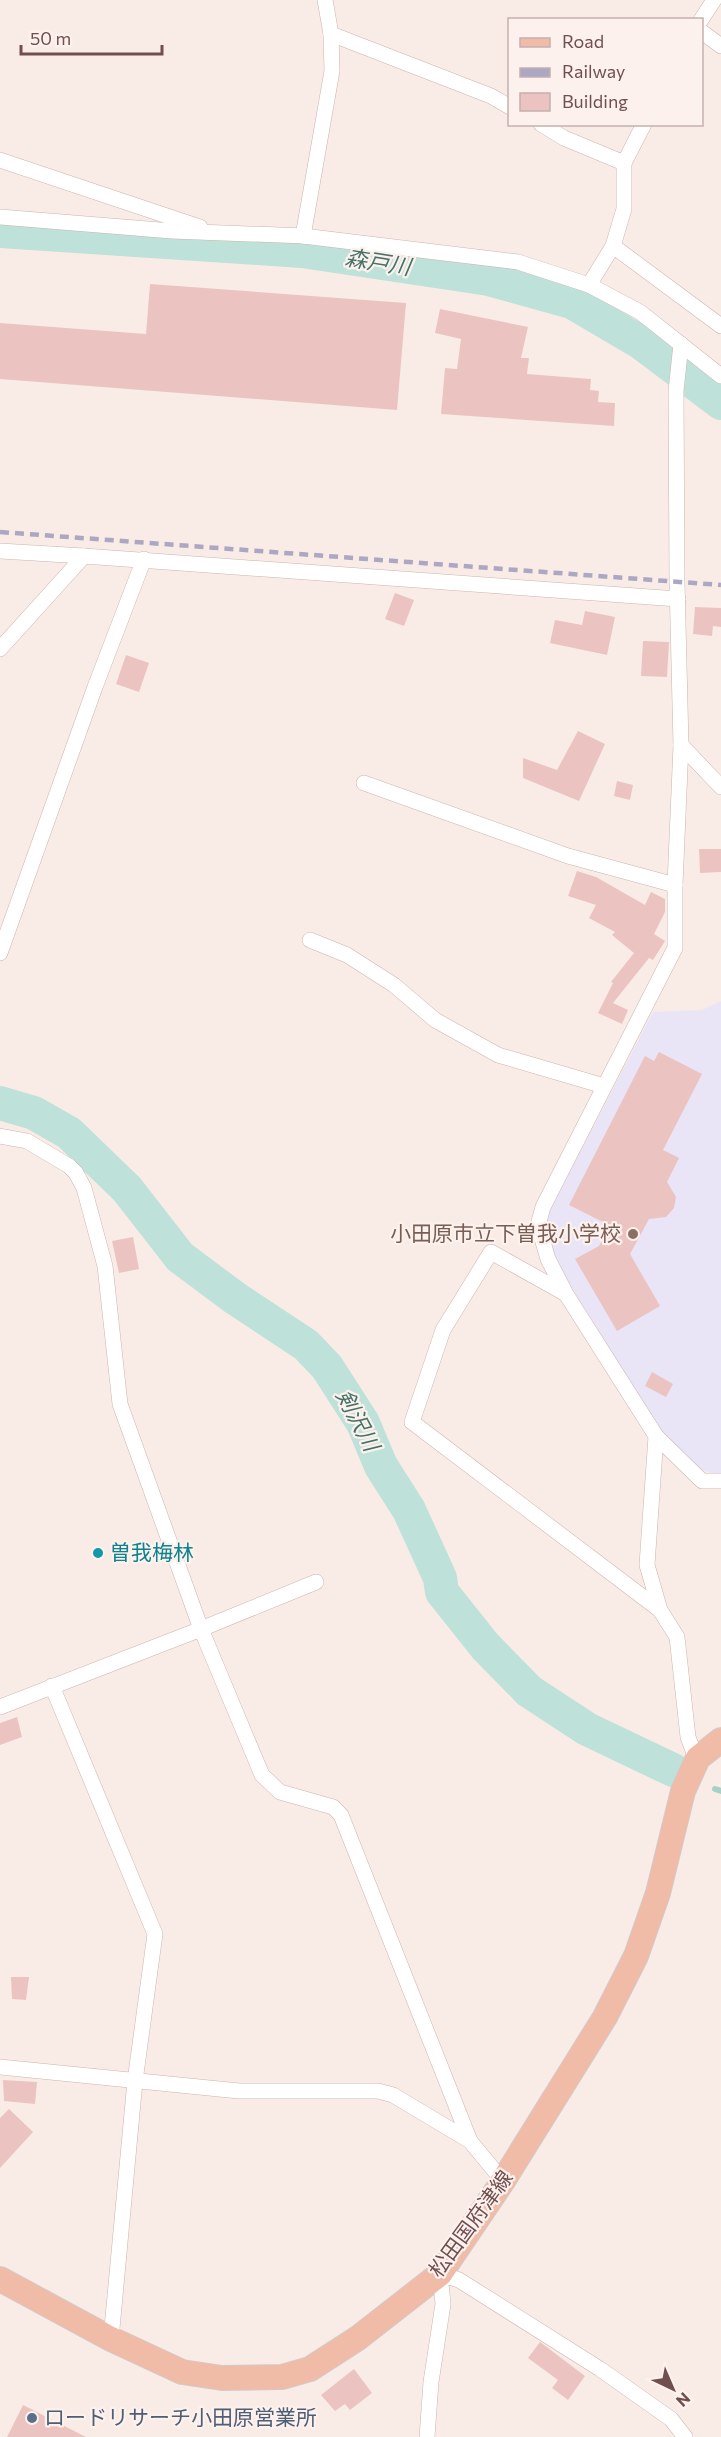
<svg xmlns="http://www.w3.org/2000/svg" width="721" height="2437" font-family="Commissioner,'Noto Sans JP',sans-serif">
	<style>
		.education { fill: #e9e4f6 }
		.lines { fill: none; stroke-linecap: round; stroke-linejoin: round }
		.stream { stroke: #a5d1c8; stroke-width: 6 }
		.river { stroke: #bee1d9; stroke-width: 34 }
		.building { fill: #ebc4c2 }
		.street-casing { stroke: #ccb4b1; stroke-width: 16 }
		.primary-casing { stroke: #d4caca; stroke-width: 26 }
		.street { stroke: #fff; stroke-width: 15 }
		.primary { stroke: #f0bba7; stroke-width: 24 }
		.rail { stroke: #aca7c2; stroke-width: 4.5; stroke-dasharray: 9 6; stroke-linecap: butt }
		.education-dot { fill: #8d6e63; stroke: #fdf1ed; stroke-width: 2 }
		.culture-dot { fill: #0f9aa8; stroke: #fdf1ed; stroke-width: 2 }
		.service-dot { fill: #5c6f8a; stroke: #fdf1ed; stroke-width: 2 }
		.labels { text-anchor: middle; stroke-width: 4.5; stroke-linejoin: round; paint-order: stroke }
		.education-label { font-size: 21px; fill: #785e54; stroke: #fdf1ed; text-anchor: end }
		.culture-label { font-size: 21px; fill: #0d838f; stroke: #fdf1ed; text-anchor: start }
		.street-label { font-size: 21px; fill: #704f4f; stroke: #fdf1ed }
		.service-label { font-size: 21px; fill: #4e5e75; stroke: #fdf1ed; text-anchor: start }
		.water-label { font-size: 22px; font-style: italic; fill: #44736a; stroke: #fdf1ed }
	</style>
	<rect width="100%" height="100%" fill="#f9ece7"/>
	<polygon class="education" points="721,1001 721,1473 715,1474 702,1470 689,1461 662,1433 558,1265 545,1230 546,1218 653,1012 702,1010"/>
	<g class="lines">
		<polyline class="stream" points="715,1789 721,1791"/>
		<g class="river">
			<polyline points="0,231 302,251 489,279 572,302 640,342 721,403"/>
			<polyline points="0,1103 34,1113 69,1133 127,1189 180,1257 235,1298 306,1345 327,1367 363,1423 381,1466 409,1510 440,1578 442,1592 485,1646 529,1691 587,1729 673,1770"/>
		</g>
	</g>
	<g class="building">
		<polygon points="150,284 406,303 397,410 0,379 0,323 146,334"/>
		<polygon points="440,309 528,327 521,358 529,358 527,374 591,379 590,390 599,391 598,402 615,403 614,426 441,414 445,368 457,369 461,339 435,333"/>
		<polygon points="395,593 414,600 404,626 385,619"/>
		<polygon points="695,607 721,608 721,627 713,626 712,636 693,634"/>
		<polygon points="585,611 615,617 607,655 550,643 555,620 582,625"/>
		<polygon points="643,641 669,642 667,677 641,676"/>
		<polygon points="126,655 149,663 139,692 116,684"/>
		<polygon points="578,731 605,744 579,801 523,778 523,758 557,770"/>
		<polygon points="617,781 633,785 630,800 614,796"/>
		<polygon points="699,849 721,849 721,872 700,873"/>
		<polygon points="577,871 596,877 645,905 651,892 665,899 665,912 654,934 665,941 653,960 649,958 613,1003 628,1010 622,1024 598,1013 613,983 611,982 634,953 612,935 615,932 589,918 596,905 568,896"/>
		<polygon points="659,1052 702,1074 663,1150 679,1158 667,1182 676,1197 674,1208 666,1217 649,1219 630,1254 660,1306 617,1331 575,1259 599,1246 611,1226 569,1205 645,1056 654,1061"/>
		<polygon points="133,1237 139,1269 119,1273 112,1241"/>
		<polygon points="652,1372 673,1384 666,1397 645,1386"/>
		<polygon points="17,1717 22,1737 0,1745 0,1723"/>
		<polygon points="11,1977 29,1977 26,2000 12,1999"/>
		<polygon points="3,2080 37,2082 35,2104 4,2101"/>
		<polygon points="9,2109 33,2132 0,2168 0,2118"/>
		<polygon points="540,2342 585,2376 568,2400 552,2388 558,2380 528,2358"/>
		<polygon points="354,2369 372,2393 350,2410 345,2404 335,2411 321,2395"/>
		<polygon points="23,2405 86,2437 7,2437"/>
	</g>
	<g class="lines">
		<defs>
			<g id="street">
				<polyline points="325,0 331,34 332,71 303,236 518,262 589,285 640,312 721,376"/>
				<polyline points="701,20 714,0"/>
				<polyline points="702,32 721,46"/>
				<polyline points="331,34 491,96 510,107"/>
				<polyline points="541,124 564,138 624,163"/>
				<polyline points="0,160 200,227"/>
				<polyline points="0,217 172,231 306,236"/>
				<polyline points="613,246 721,326"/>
				<polyline points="589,285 613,246 624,209 624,163 644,124"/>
				<polyline points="681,344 676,391 677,582 681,745 675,885 675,948 543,1207 538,1225 548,1259 566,1294 656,1436 647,1565 660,1610 677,1637 688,1737 695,1756 698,1758"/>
				<polyline points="0,551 84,556"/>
				<polyline points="0,649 84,556 678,599"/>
				<polyline points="681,745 721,787"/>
				<polyline points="364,783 568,856 675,885"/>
				<polyline points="310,940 347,955 394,985 435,1020 498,1055 604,1086"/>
				<polyline points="0,953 95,687 144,559"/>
				<polyline points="0,1136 27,1141 69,1166 76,1173 84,1188 105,1266 120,1404 201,1629 262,1775 280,1792 333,1807 341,1815 470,2141 503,2181"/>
				<polyline points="566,1294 491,1252 443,1330 412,1422 660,1610"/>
				<polyline points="656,1436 702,1481 721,1481"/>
				<polyline points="52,1686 155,1934 135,2081 111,2339"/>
				<polyline points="0,1707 201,1629 316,1582"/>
				<polyline points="0,2067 239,2091 378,2091 393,2095 470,2141"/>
				<polyline points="427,2437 431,2382 443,2304 440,2274 459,2280 600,2369 671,2419 685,2437"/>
			</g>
			<polyline id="primary" points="0,2279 111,2339 182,2372 222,2378 282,2377 310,2369 358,2338 440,2274 503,2181 605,2017 636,1956 658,1893 683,1791 698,1758 721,1740"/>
		</defs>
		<use href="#street" class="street-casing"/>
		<use href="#primary" class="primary-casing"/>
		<use href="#street" class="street"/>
		<use href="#primary" class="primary"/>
		<polyline class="rail" points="0,532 721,585"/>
	</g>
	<circle class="education-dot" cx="633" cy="1234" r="6"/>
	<circle class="culture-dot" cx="98" cy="1553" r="6"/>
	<circle class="service-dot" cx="32" cy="2418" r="6"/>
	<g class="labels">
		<g class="education-label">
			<text x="621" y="1241">小田原市立下曽我小学校</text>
		</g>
		<g class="culture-label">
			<text x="110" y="1560">曽我梅林</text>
		</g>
		<g class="street-label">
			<text transform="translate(471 2224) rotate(-54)" y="7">松田国府津線</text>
		</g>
		<g class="service-label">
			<text x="44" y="2425">ロードリサーチ小田原営業所</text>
		</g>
		<g class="water-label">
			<text transform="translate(378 262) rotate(9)" y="8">森戸川</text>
			<text transform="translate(358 1420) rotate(62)" y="8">剣沢川</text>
		</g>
	</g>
	<rect x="508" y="18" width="195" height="108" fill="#fdf1ed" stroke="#c5b0ae" stroke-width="1.5"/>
	<rect x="520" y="38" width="30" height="9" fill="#f0bba7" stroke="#c5b0ae" stroke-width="1.5"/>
	<text x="562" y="48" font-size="18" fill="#704f4f">Road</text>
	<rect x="520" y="68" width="30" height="9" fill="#aca7c2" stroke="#c5b0ae" stroke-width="1.5"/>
	<text x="562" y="78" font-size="18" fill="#704f4f">Railway</text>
	<rect x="520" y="93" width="30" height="18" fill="#ebc4c2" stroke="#c5b0ae" stroke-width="1.5"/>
	<text x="562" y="108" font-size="18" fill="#704f4f">Building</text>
	<g transform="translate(673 2389) rotate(136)" stroke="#fdf1ed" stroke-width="4.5" paint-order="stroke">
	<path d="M0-4.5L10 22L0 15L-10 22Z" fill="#704f4f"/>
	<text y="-9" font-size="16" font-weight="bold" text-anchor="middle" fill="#704f4f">N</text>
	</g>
	<path d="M21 45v9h141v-9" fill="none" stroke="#704f4f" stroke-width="3"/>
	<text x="30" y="45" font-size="18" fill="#704f4f" stroke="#fdf1ed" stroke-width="4.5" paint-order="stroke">50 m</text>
</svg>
